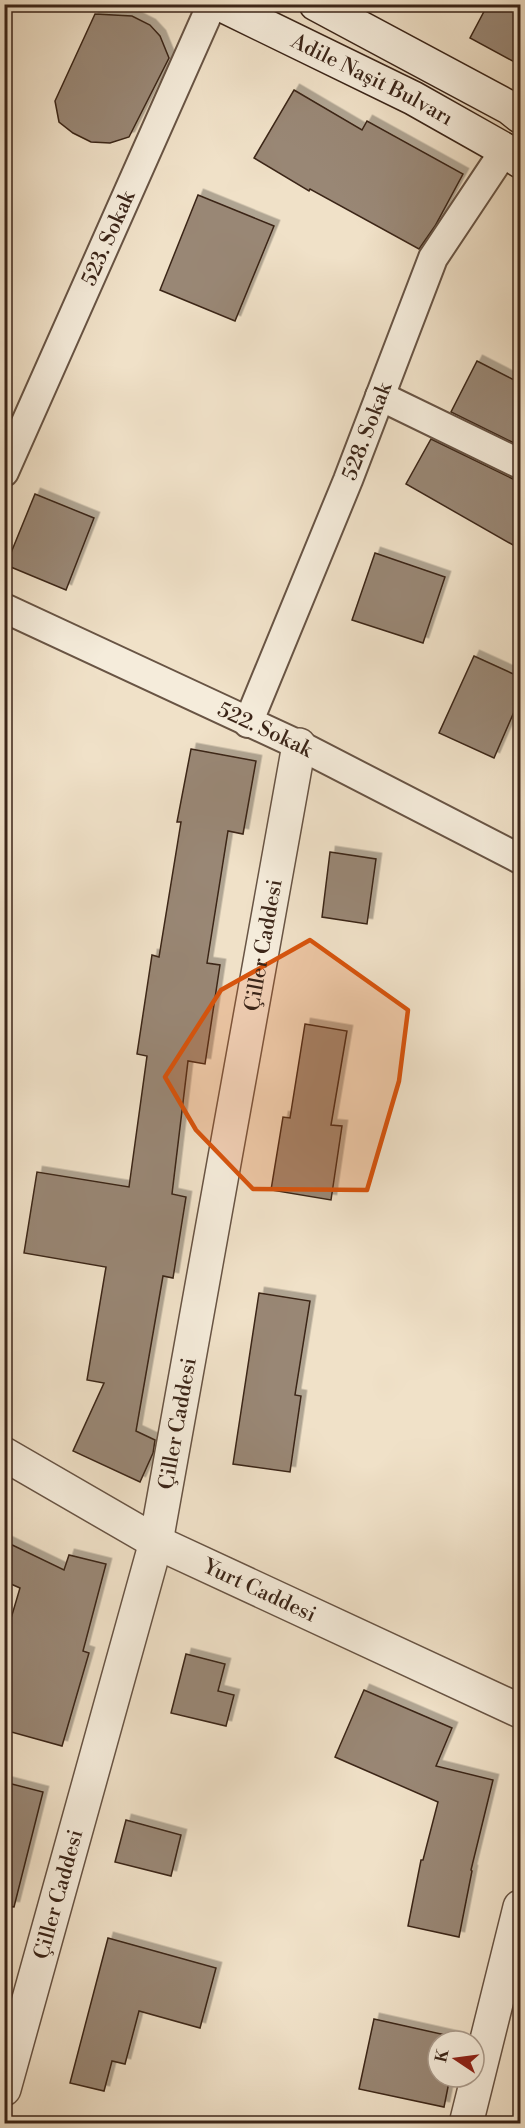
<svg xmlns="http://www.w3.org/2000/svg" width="525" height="2128" font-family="'Libre Bodoni',serif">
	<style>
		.building { fill: #998774; stroke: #3b2518; stroke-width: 1.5; filter: url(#shadow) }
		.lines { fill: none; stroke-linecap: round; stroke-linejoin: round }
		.minor-casing { stroke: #685444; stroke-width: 32 }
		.tertiary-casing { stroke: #685444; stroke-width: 36 }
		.secondary-casing { stroke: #3b2518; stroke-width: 36 }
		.minor { stroke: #f5ecdb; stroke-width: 28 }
		.tertiary { stroke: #f5ecdb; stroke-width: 33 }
		.secondary { stroke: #f5ecdb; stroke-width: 33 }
		.marked { fill: #d7540d; fill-opacity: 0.2; stroke: #d7540d; stroke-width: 4.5; stroke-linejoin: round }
		.labels { text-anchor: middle; stroke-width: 5; stroke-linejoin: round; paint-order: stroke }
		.street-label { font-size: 21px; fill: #3b2518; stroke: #f5ecdb }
	</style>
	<defs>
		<filter id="shadow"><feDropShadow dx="5.5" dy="-5.5" stdDeviation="0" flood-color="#0004"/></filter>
	</defs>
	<rect width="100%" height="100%" fill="#f0e1c8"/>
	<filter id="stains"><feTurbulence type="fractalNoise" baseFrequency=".00333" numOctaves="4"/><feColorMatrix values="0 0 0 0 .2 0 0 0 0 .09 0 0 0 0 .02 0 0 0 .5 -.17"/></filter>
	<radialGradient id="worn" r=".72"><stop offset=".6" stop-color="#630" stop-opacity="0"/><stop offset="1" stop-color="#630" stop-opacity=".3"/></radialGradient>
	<g class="building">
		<polygon points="488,4 520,4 520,65 470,38"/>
		<polygon points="95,14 132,16 150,25 160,36 169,58 129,137 110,143 91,142 73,133 59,122 55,101"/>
		<polygon points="294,90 362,130 367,121 463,174 435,226 419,249 310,189 309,191 254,158"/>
		<polygon points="198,195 274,226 235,321 160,290"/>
		<polygon points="477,361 520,383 520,446 451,412"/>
		<polygon points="431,439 513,479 520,480 520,549 406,484"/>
		<polygon points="35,494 94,518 66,590 6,565"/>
		<polygon points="375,553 445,577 423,643 352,620"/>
		<polygon points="474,656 520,677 520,698 494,758 439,733"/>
		<polygon points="191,749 256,761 243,834 228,831 207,963 220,965 205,1064 188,1061 172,1194 186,1197 173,1278 163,1276 136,1431 155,1440 153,1453 140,1482 73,1451 104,1383 87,1380 106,1267 24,1253 37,1172 129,1187 147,1056 137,1054 152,955 159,957 181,822 177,822"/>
		<polygon points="330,852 376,859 367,924 322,917"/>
		<polygon points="305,1024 347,1031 331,1125 342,1126 331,1200 271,1190 283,1117 290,1118"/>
		<polygon points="259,1293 310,1301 295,1395 301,1396 290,1472 233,1464"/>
		<polygon points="4,1541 64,1570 69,1555 106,1564 83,1651 89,1653 62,1746 4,1730 4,1642 20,1588 4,1581"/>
		<polygon points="186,1654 225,1664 218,1691 234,1695 226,1726 171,1713"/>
		<polygon points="364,1690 452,1728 436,1766 493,1780 471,1870 472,1871 459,1937 408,1926 421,1860 423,1860 438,1802 335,1757"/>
		<polygon points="4,1782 43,1792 14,1907 4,1906"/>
		<polygon points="126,1820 181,1835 171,1876 115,1862"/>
		<polygon points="108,1938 216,1968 200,2028 139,2011 125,2064 112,2061 104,2091 70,2083"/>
		<polygon points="374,2019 459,2038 458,2041 438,2041 438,2077 450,2077 444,2107 359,2089"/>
	</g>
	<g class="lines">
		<defs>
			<g id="minor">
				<polyline points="380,396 520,464"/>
				<path id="s1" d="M 4,472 L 212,4"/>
				<path id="s2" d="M 4,608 L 299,745 L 520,859"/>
				<path id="s3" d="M 248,723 L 348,480 L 433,258 L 505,150"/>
			</g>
			<g id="tertiary">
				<path id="s4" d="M 4,1454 L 156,1542 L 520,1711"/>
				<path id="s5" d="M 4,2089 L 156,1542 L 299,745"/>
				<polyline points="466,2124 520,1907"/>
			</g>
			<g id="secondary">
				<path id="s6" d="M 220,4 L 413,98 L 505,150 L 520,161"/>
				<polyline points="316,4 510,108 520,116"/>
			</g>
		</defs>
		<use href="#minor" class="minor-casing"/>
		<use href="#tertiary" class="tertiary-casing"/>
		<use href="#secondary" class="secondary-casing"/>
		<use href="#minor" class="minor"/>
		<use href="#tertiary" class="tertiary"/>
		<use href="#secondary" class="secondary"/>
	</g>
	<path class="marked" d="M 310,940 L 408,1010 L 399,1081 L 367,1190 L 253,1189 L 196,1130 L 165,1077 L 221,990 Z"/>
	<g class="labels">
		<g class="street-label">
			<text dy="7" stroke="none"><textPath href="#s6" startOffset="170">Adile Naşit Bulvarı</textPath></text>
			<text dy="7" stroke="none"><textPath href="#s1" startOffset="256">523. Sokak</textPath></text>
			<text dy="7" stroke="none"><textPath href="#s3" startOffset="315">528. Sokak</textPath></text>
			<text dy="7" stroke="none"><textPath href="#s2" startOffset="288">522. Sokak</textPath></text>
			<text dy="7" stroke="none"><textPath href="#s5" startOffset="1174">Çiller Caddesi</textPath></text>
			<text dy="7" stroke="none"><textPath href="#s5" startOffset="688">Çiller Caddesi</textPath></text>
			<text dy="7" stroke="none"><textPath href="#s4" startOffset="290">Yurt Caddesi</textPath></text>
			<text dy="7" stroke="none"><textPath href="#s5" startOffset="202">Çiller Caddesi</textPath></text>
		</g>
	</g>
	<rect width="525" height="2128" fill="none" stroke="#f0e1c8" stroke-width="24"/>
	<rect x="6" y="6" width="513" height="2116" fill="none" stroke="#3b2518" stroke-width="3"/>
	<rect x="12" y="12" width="501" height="2104" fill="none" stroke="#3b2518" stroke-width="1.5"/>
	<g transform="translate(456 2059) rotate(283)"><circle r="28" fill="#f5ecdb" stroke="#ab9c8d" stroke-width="1.5"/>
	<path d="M0-4.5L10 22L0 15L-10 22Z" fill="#8f2418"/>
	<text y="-9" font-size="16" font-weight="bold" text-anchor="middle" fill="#3b2518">K</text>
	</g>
	<rect width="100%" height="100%" filter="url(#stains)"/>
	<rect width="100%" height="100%" fill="url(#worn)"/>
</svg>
